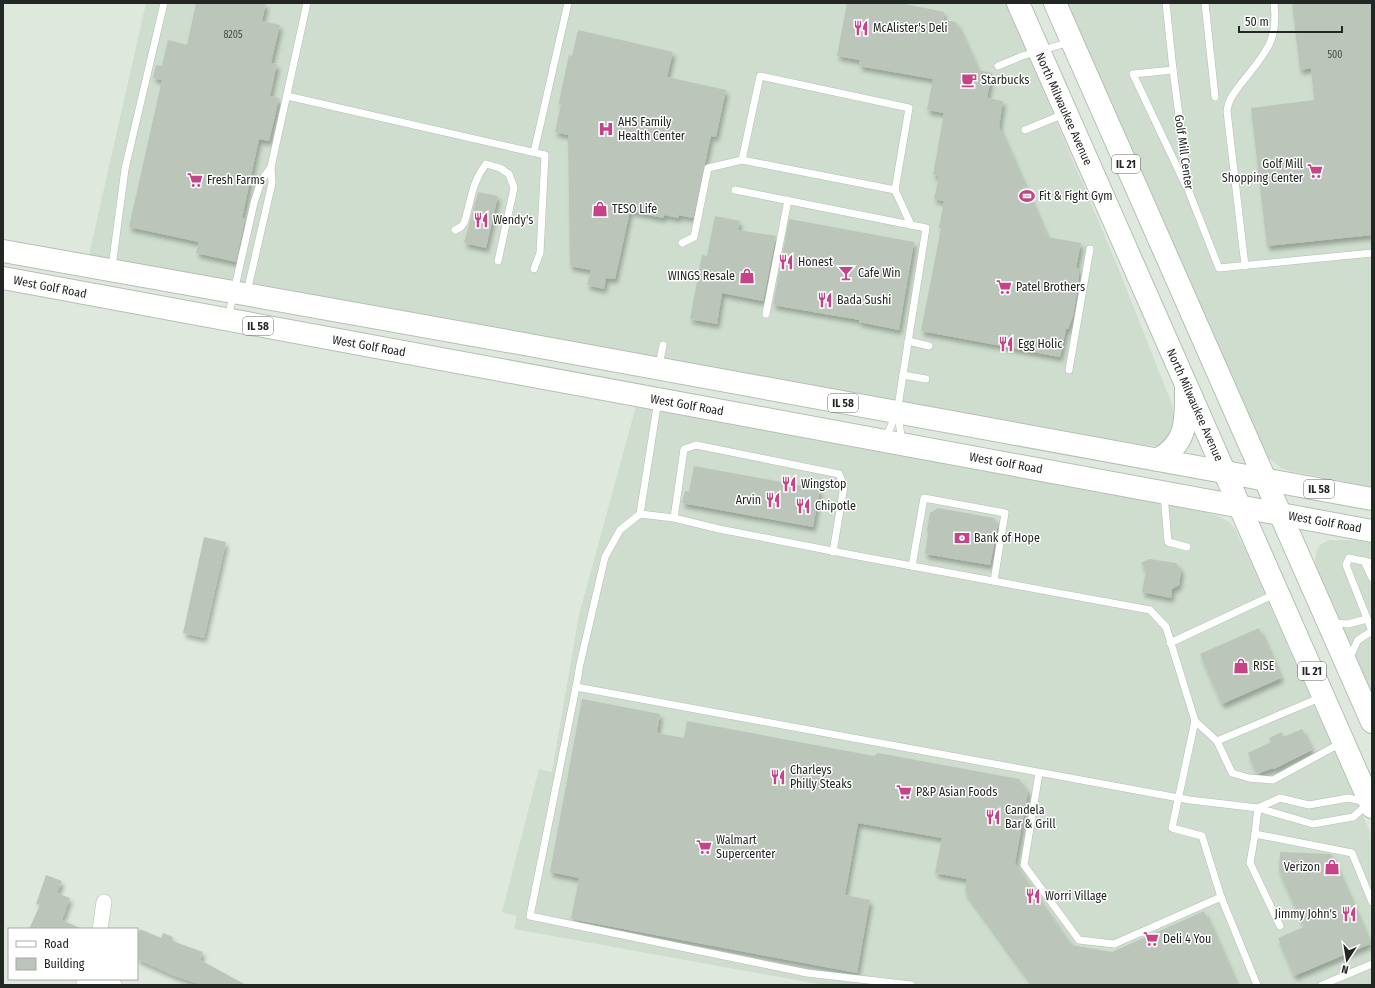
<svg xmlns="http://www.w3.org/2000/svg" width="1375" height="988" font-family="'Fira Sans Condensed',sans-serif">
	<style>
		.built { fill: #ceddcd }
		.building { fill: #bbc5ba; filter: url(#shadow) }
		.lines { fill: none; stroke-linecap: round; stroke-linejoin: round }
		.service-casing { stroke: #b5bfb4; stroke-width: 8 }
		.minor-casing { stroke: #b5bfb4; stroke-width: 16 }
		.primary-casing { stroke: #b5bfb4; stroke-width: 24 }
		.service { stroke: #fff; stroke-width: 7 }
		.minor { stroke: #fff; stroke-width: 15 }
		.primary { stroke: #fff; stroke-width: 22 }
		.labels { text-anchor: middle; stroke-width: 3; stroke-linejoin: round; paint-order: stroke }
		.number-label { font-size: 10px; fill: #494e49 }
		.shield { fill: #fff; stroke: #656865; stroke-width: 1 }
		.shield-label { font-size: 11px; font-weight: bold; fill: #232723 }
		.poi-label { font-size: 12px; fill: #232723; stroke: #fff; text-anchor: start }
		.street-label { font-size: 12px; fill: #232723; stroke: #fff }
	</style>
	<defs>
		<filter id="shadow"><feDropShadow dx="2.5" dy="4.5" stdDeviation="2" flood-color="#0004"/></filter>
	</defs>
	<rect width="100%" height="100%" fill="#dee8dd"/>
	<g class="built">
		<polygon points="146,3 1006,3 1115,260 1171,402 1177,427 1163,444 1157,446 1144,445 832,390 89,255"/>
		<polygon points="1067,3 1372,3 1372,487 1290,471 1281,468 1269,458 1264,450"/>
		<polygon points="636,406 1196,510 1218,516 1229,522 1234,527 1247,554 1372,836 1372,985 824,985 514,929 517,916 502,912 539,769 551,772 552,771 579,615"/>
		<polygon points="1329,540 1349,540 1372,543 1372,694 1321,578 1316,564 1315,558 1317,550 1320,545"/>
	</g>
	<g class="building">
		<polygon points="196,3 266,3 262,21 280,25 271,63 277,64 270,96 279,98 269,141 259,139 242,218 245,219 236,262 196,253 199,242 129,227 162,80 153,78 156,65 162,66 168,40 187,45"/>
		<polygon points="847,3 900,3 944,12 943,20 956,22 978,70 992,73 987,98 1003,101 999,127 1047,237 1081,243 1076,268 1079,269 1079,281 1073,316 1068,329 1066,329 1060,357 921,331 941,229 939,228 944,201 934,199 939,176 933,175 944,113 927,110 933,79 859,66 860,60 837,56"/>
		<polygon points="1292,3 1372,3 1372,235 1267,246 1251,108 1314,100 1311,68 1300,70"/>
		<polygon points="578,30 673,52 667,77 726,90 716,137 711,136 693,218 679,215 678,218 664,215 663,218 630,211 615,279 606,278 604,289 587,285 591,270 570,266 568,135 555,132 561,104 559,104 560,97 569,55 572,56"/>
		<polygon points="478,192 498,196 486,248 464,243"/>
		<polygon points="715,216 740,221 738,230 776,236 763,301 722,293 717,324 690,319 702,255 707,256"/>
		<polygon points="789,219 914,242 899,330 859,322 860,320 773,305"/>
		<polygon points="694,466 820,489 813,527 682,503 685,491 689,492"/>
		<polygon points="938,508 994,518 998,524 990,565 925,554 928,534 927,530 930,513"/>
		<polygon points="204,537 226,542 204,638 183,633"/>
		<polygon points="1149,559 1176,563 1181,570 1179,585 1172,589 1171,598 1142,592 1146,570 1141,563"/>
		<polygon points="1259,628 1281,678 1222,704 1200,654"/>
		<polygon points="582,699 660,714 657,733 684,738 687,721 874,756 878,753 1019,779 1028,792 1015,863 1071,945 1112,952 1204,911 1237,985 1033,985 965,891 967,879 935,873 942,838 858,823 845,895 870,900 857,973 571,919 579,878 550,872"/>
		<polygon points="1302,729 1312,750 1274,769 1273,768 1257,774 1248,753 1271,742 1269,738 1282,732 1283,737"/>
		<polygon points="1280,852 1331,854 1370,944 1294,976 1278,938 1304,927 1279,870"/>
		<polygon points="46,875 62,881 57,893 70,898 62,920 82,929 29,929 40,905 36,904"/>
		<polygon points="140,929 161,938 163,933 173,937 172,941 203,952 200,960 246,985 202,985 175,976 137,959 137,936"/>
	</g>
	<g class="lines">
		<defs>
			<g id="service">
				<polyline points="1166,3 1173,70 1189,192 1219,268 1372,253"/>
				<polyline points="1205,3 1215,97"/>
				<polyline points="998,66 1022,56 1070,42"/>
				<polyline points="1173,70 1133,74 1186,186"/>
				<polyline points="287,96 545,155 540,253 534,269"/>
				<polyline points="1025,130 1064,114"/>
				<polyline points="534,152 568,3"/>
				<polyline points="742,160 760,76 909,108 895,190 911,225"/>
				<polyline points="735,190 926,228 897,413 885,439"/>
				<path d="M 455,230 L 461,227 L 464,223 C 472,200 470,185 486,164 L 500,168 L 509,174 L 514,188 L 498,261"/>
				<polyline points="682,243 694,237 708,168 742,160 895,190"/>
				<path d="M 1245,266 L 1227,111 C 1228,100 1234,93 1240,85 C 1263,55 1279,43 1274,3"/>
				<polyline points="112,267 125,169 164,3"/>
				<polyline points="247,292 272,183 271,167 307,3"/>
				<polyline points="766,314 788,200"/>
				<polyline points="228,318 254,203 261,181 271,167"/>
				<polyline points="908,341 929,346"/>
				<polyline points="659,366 663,345"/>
				<polyline points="1069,370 1090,249"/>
				<polyline points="903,375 926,379"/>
				<polyline points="658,400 640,514 620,530 605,557 580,664 576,687 1190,800 1258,808 1313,824 1353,817 1368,804"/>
				<polyline points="898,415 902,442"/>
				<polyline points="1164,495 1168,542 1187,547"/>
				<polyline points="640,514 674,518 719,529 858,556 1150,610 1166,627 1195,721 1172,828 1202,836 1221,897 1257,985"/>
				<polyline points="674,518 684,449 696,445 839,474 844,486 833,552"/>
				<polyline points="1364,561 1372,578"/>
				<polyline points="1372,563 1349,558 1346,565 1372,631"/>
				<polyline points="912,566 924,498 1005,513 994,581"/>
				<polyline points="1332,623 1348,624 1367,619"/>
				<polyline points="1170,643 1275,594"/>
				<polyline points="1349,659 1358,640 1372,631"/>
				<polyline points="576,687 530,916 807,973 911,985"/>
				<polyline points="1195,721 1217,741 1232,773 1249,778 1273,780 1341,743"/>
				<polyline points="1217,741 1322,697"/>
				<polyline points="1039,773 1024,865 1079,940 1114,944 1221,897"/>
				<polyline points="1258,808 1255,834 1352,853 1372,902"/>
				<polyline points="1258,808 1280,798 1309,805 1348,798 1366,802"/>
				<polyline points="1255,834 1250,863 1280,926"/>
				<polyline points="1322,985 1372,964"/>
			</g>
			<g id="minor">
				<polyline points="100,929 104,902"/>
				<polyline points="101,979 114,985"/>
				<polyline points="84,985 91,979"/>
			</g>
			<g id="primary">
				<polyline points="1018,3 1372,807"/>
				<polyline points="1055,3 1372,722"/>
				<polyline points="3,251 513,342 1372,499"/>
				<polyline points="3,278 1372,531"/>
				<path d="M 1157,460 C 1188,443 1186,421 1186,389"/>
			</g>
		</defs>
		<use href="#service" class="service-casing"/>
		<use href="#minor" class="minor-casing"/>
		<use href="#primary" class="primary-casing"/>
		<use href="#service" class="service"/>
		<use href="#minor" class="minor"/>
		<use href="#primary" class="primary"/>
	</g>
	<defs>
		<symbol id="restaurant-bare" viewBox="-9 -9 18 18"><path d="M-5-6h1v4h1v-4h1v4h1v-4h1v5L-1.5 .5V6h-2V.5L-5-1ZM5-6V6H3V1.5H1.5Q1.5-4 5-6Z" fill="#c74388" stroke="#fff" stroke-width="2.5" paint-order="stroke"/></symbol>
		<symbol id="cafe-bare" viewBox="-9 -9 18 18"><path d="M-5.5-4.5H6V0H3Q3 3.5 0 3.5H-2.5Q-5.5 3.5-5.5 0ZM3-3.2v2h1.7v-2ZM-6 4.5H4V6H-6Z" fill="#c74388" stroke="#fff" stroke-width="2.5" paint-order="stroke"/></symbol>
		<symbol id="hospital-bare" viewBox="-9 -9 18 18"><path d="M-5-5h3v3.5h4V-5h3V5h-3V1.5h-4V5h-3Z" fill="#c74388" stroke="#fff" stroke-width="2.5" paint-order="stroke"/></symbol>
		<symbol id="supermarket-bare" viewBox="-9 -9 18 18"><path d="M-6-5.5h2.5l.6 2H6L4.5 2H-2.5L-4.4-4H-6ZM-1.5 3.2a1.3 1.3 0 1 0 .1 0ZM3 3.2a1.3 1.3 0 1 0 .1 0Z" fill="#c74388" stroke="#fff" stroke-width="2.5" paint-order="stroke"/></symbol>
		<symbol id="stadium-bare" viewBox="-9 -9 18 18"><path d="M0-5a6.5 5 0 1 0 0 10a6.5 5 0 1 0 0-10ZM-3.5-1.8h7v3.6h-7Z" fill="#c74388" stroke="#fff" stroke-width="2.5" paint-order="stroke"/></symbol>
		<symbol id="shop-bare" viewBox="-9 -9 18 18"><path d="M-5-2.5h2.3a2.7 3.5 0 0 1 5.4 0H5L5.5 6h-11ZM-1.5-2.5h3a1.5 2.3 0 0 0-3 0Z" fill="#c74388" stroke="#fff" stroke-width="2.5" paint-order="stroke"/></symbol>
		<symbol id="bar-bare" viewBox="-9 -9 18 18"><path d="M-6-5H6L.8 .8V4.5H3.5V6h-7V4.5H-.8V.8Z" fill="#c74388" stroke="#fff" stroke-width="2.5" paint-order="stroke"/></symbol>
		<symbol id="bank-bare" viewBox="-9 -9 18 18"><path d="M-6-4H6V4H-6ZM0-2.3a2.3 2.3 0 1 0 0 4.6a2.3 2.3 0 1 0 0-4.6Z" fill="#c74388" stroke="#fff" stroke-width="2.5" paint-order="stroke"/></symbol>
	</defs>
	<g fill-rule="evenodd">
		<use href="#restaurant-bare" x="850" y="17" width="22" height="22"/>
		<use href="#cafe-bare" x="958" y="69" width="22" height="22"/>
		<use href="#hospital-bare" x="595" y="118" width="22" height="22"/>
		<use href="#supermarket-bare" x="1304" y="160" width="22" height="22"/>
		<use href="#supermarket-bare" x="184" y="169" width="22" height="22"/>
		<use href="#stadium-bare" x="1016" y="185" width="22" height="22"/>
		<use href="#shop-bare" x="589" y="198" width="22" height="22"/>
		<use href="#restaurant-bare" x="470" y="209" width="22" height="22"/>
		<use href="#restaurant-bare" x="775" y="251" width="22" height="22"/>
		<use href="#bar-bare" x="835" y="262" width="22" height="22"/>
		<use href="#shop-bare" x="736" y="265" width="22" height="22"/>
		<use href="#supermarket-bare" x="993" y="276" width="22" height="22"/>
		<use href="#restaurant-bare" x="814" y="289" width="22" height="22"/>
		<use href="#restaurant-bare" x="995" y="333" width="22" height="22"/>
		<use href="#restaurant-bare" x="778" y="473" width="22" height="22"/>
		<use href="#restaurant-bare" x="762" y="489" width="22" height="22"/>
		<use href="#restaurant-bare" x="792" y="495" width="22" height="22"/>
		<use href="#bank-bare" x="951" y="527" width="22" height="22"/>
		<use href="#shop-bare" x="1230" y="655" width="22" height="22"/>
		<use href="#restaurant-bare" x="767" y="766" width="22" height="22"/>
		<use href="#supermarket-bare" x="893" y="781" width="22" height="22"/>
		<use href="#restaurant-bare" x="982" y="806" width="22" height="22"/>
		<use href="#supermarket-bare" x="693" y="836" width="22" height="22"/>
		<use href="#shop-bare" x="1321" y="856" width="22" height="22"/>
		<use href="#restaurant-bare" x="1022" y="885" width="22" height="22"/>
		<use href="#restaurant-bare" x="1338" y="903" width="22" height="22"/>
		<use href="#supermarket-bare" x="1140" y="928" width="22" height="22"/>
	</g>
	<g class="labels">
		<g class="number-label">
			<text x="233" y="38">8205</text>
			<text x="1335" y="58">500</text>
		</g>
		<g class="shield">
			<rect x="1112" y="155" width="28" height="18" rx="3"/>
			<rect x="243" y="317" width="30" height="18" rx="3"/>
			<rect x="828" y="394" width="30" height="18" rx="3"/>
			<rect x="1304" y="480" width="30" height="18" rx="3"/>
			<rect x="1298" y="662" width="28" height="18" rx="3"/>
		</g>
		<g class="shield-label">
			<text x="1126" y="168">IL 21</text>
			<text x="258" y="330">IL 58</text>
			<text x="843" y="407">IL 58</text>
			<text x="1319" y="493">IL 58</text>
			<text x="1312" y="675">IL 21</text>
		</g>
		<g class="poi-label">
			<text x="873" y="32">McAlister's Deli</text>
			<text x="981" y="84">Starbucks</text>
			<text x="618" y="126">AHS Family<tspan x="618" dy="14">Health Center</tspan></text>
			<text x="1303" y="168" text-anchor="end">Golf Mill<tspan x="1303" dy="14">Shopping Center</tspan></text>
			<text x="207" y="184">Fresh Farms</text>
			<text x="1039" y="200">Fit &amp; Fight Gym</text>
			<text x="612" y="213">TESO Life</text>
			<text x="493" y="224">Wendy's</text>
			<text x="798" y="266">Honest</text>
			<text x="858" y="277">Cafe Win</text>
			<text x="735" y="280" text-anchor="end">WINGS Resale</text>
			<text x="1016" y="291">Patel Brothers</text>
			<text x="837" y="304">Bada Sushi</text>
			<text x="1018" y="348">Egg Holic</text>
			<text x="801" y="488">Wingstop</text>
			<text x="761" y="504" text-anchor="end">Arvin</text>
			<text x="815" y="510">Chipotle</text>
			<text x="974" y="542">Bank of Hope</text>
			<text x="1253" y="670">RISE</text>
			<text x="790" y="774">Charleys<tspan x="790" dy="14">Philly Steaks</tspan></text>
			<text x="916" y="796">P&amp;P Asian Foods</text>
			<text x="1005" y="814">Candela<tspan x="1005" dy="14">Bar &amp; Grill</tspan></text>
			<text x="716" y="844">Walmart<tspan x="716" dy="14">Supercenter</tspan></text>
			<text x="1320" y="871" text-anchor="end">Verizon</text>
			<text x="1045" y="900">Worri Village</text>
			<text x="1337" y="918" text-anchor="end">Jimmy John's</text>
			<text x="1163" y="943">Deli 4 You</text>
		</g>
		<g class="street-label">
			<text transform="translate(1064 109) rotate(66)" y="4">North Milwaukee Avenue</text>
			<text transform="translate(1184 152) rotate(82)" y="4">Golf Mill Center</text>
			<text transform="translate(50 287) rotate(11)" y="4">West Golf Road</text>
			<text transform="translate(369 346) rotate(10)" y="4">West Golf Road</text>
			<text transform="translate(687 405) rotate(10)" y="4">West Golf Road</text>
			<text transform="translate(1195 405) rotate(66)" y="4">North Milwaukee Avenue</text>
			<text transform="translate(1006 463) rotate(10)" y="4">West Golf Road</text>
			<text transform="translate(1325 522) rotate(10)" y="4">West Golf Road</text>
		</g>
	</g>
	<rect width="1375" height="988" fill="none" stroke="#232723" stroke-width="8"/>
	<rect x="8" y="928" width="130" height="52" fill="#ffffff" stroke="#a7a9a7"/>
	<rect x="16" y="941" width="20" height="6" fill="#ffffff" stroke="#a7a9a7"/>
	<text x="44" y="948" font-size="12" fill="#232723">Road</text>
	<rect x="16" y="958" width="20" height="12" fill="#bbc5ba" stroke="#a7a9a7"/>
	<text x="44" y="968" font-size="12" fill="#232723">Building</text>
	<g transform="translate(1347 960) rotate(192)" stroke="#ffffff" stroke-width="3" paint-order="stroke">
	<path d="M0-3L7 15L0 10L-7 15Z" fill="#232723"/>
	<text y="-6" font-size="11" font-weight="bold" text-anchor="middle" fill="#232723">N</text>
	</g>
	<path d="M1239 26v6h103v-6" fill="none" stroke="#232723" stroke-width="2"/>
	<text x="1245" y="26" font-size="12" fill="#232723" stroke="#ffffff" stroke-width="3" paint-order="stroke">50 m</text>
</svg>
